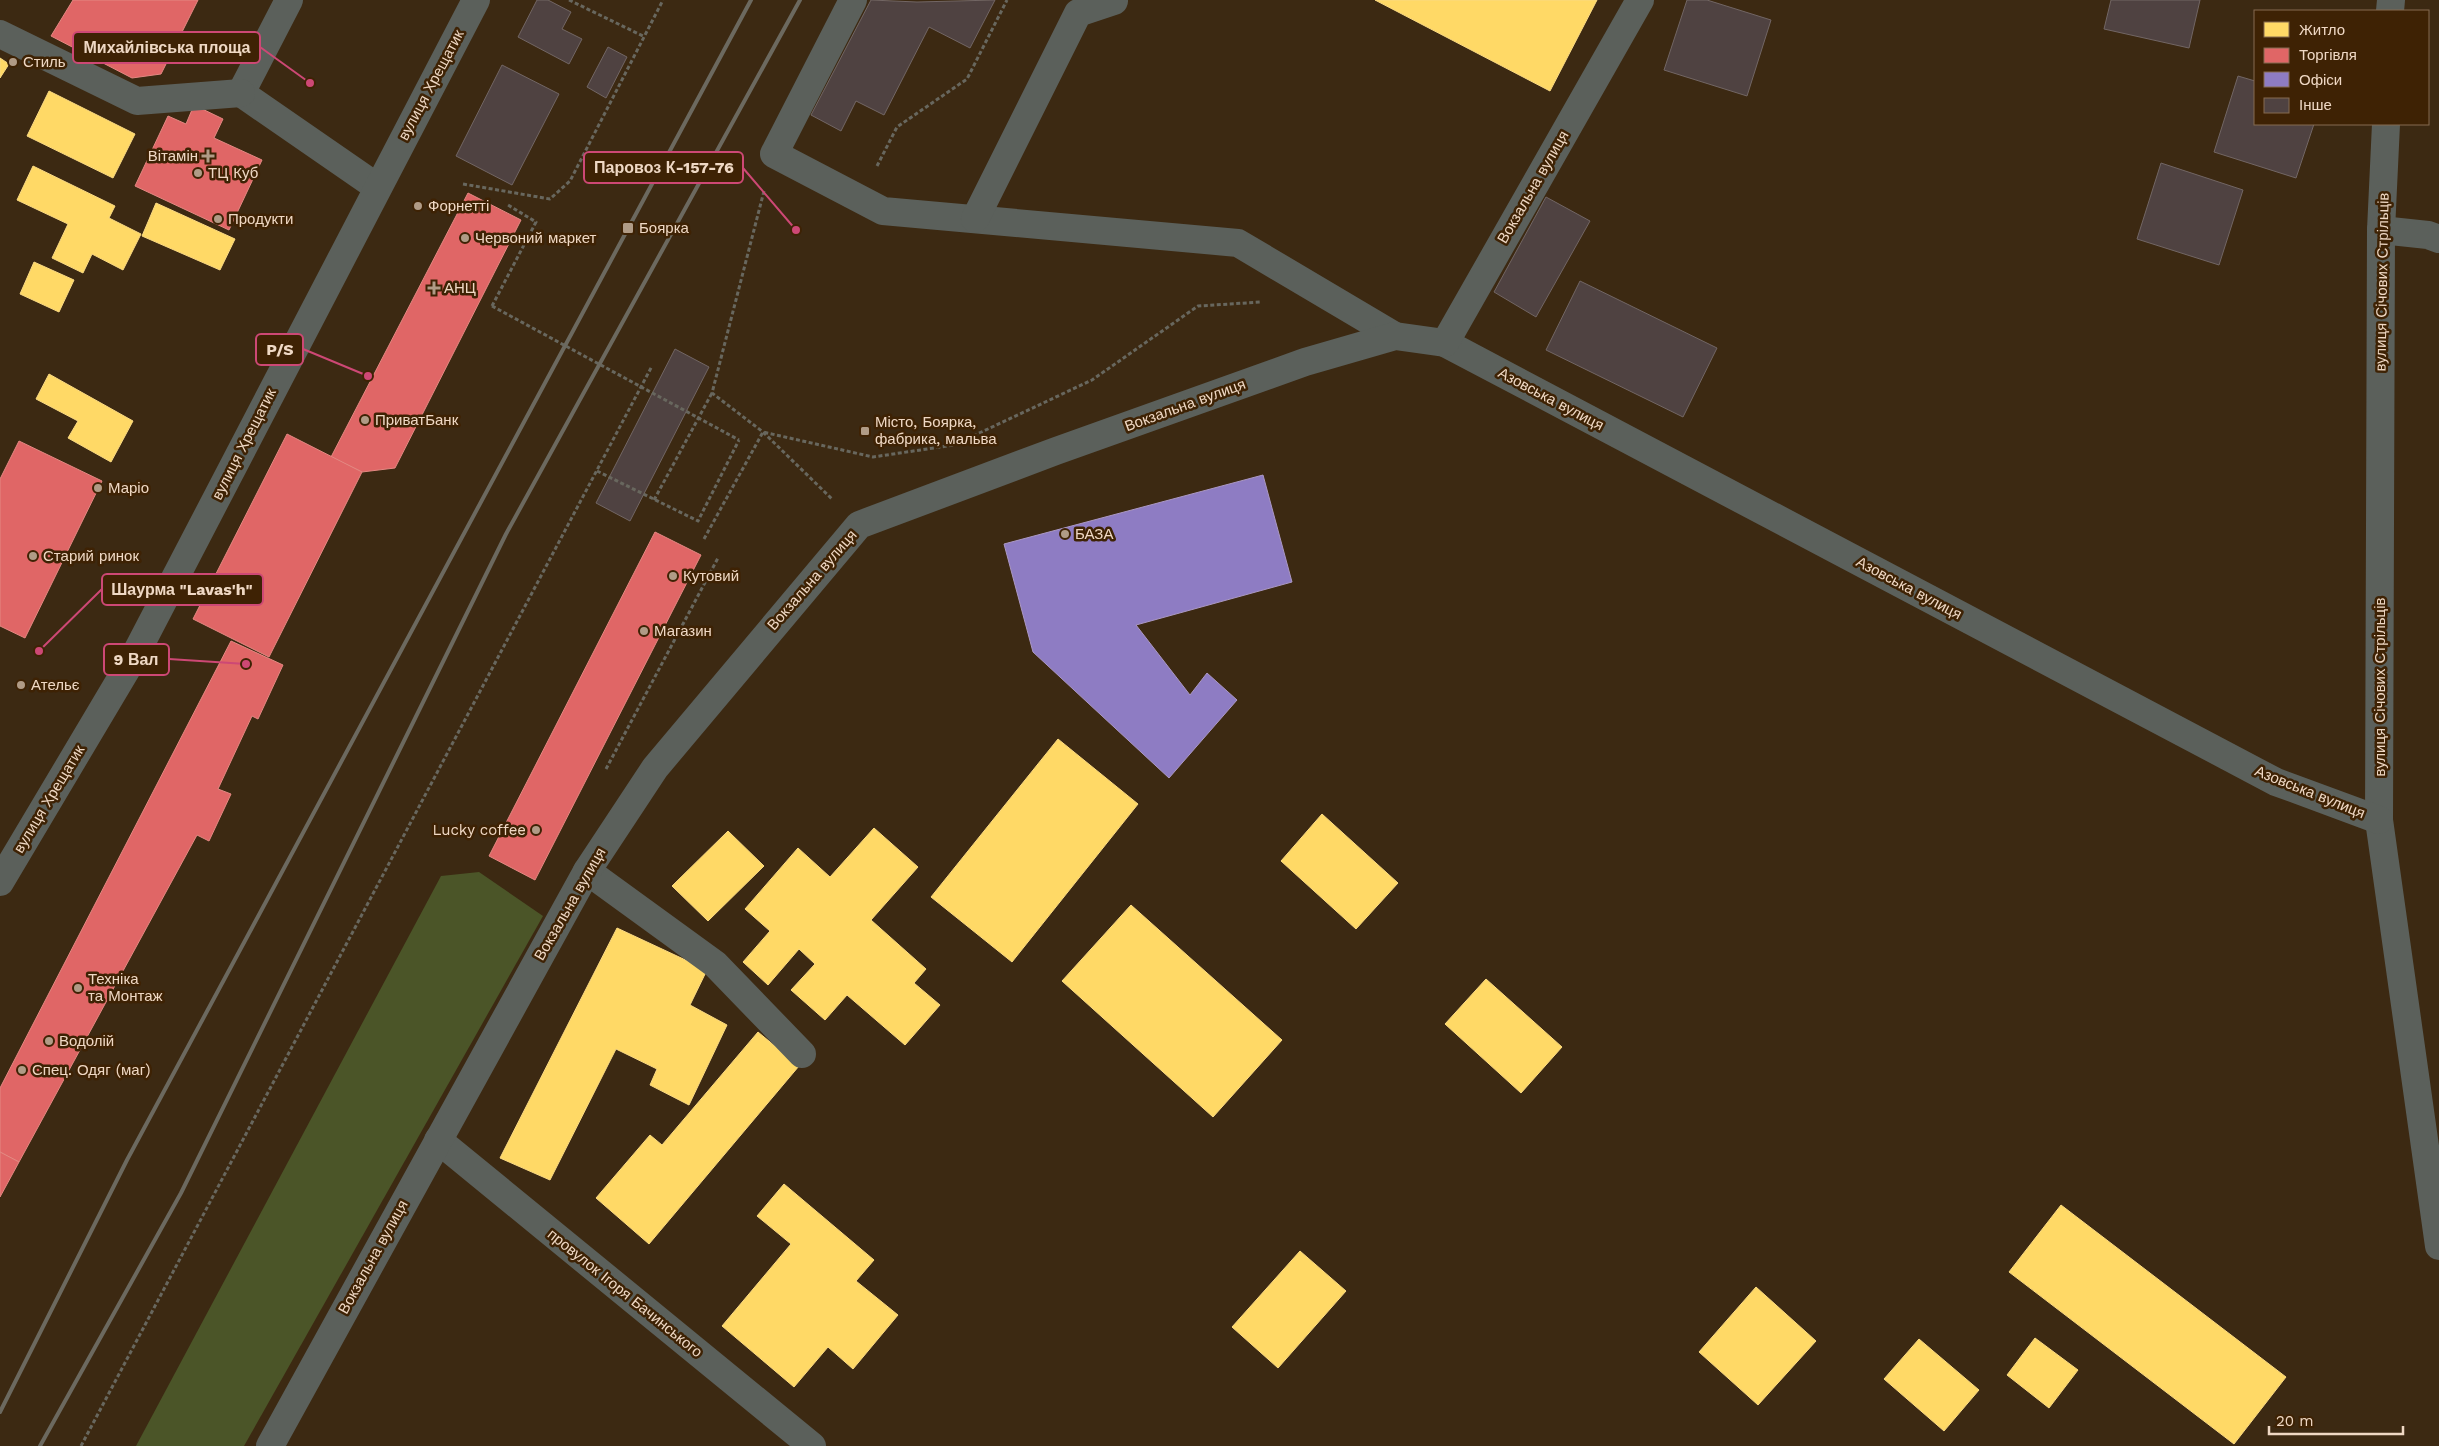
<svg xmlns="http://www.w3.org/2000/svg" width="2439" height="1446" font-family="'Work Sans',sans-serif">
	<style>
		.green { fill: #4b5528 }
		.homes { fill: #ffd966; stroke: #fad982 }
		.shops { fill: #e06666; stroke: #e48882 }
		.offices { fill: #8e7cc3; stroke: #ab98c3 }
		.building { fill: #4f4241; stroke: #726664 }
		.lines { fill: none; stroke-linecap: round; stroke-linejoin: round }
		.path { stroke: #68675e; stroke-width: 3; stroke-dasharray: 4 2.5; stroke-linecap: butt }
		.minor { stroke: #5b605b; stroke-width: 28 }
		.rail { stroke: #6c695f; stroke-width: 4 }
		.path-bridge { stroke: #68675e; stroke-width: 3; stroke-dasharray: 4 2.5; stroke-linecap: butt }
		.poi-dot { fill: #b09b86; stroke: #3e2204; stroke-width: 2 }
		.labels { text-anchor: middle; stroke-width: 5; stroke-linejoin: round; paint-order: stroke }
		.poi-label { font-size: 15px; fill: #efd8c4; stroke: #3e2204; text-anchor: start }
		.street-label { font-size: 15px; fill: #efd8c4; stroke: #3e2204 }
		.leader { fill: none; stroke: #cd4875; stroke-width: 2 }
		.callout-dot { fill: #cd4875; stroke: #3e2204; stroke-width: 2 }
		.callout { fill: #3e2204; stroke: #cd4875; stroke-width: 2 }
		.callout-label { font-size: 16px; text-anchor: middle; font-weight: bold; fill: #efd8c4 }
	</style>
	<rect width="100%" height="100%" fill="#3c2912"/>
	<polygon class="green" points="479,872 543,916 244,1446 136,1446 441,876"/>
	<g class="homes">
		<polygon points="1375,0 1597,0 1550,91"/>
		<polygon points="0,58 9,64 0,78"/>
		<polygon points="49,91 135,134 113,178 27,136"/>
		<polygon points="33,166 115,206 109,218 141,234 123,270 92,254 83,273 52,258 68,224 17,200"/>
		<polygon points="156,203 235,239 220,270 142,236"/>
		<polygon points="34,262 74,280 59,312 20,294"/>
		<polygon points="49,374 133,421 111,462 68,438 78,421 36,399"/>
		<polygon points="1058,739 1138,804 1012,962 931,897"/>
		<polygon points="1322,814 1398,883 1356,929 1281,861"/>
		<polygon points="874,828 918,867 871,920 926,969 914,983 940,1005 905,1045 847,995 825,1020 791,990 815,964 799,949 768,985 743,962 770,931 745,909 798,848 830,877"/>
		<polygon points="728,831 764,866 708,921 672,886"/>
		<polygon points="1131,905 1282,1040 1213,1117 1062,981"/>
		<polygon points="617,928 707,970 690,1005 727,1025 689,1105 650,1085 657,1069 616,1049 550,1180 500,1158"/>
		<polygon points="1486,979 1562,1047 1521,1093 1445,1024"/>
		<polygon points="758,1032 799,1066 649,1244 596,1198 650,1135 662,1145"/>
		<polygon points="784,1184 874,1260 856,1281 898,1315 853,1369 828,1347 794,1387 722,1326 791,1244 757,1216"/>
		<polygon points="2061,1205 2286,1377 2234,1444 2009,1272"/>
		<polygon points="1300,1251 1346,1291 1278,1368 1232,1327"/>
		<polygon points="1756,1287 1816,1341 1758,1405 1699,1352"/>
		<polygon points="2035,1338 2078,1370 2049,1408 2007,1375"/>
		<polygon points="1919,1339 1979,1390 1944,1431 1884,1379"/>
	</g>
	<g class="shops">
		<polygon points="73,0 198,0 161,74 132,78 51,36"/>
		<polygon points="194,105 223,119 214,138 262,160 229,230 135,186 168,116 186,124"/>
		<polygon points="468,193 521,220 395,468 362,472 331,457"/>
		<polygon points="287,434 362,472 269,657 193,619"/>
		<polygon points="19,441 102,481 25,638 0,626 0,479"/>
		<polygon points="655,532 701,555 535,880 489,856"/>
		<polygon points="231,641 283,665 258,719 252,716 218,789 231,794 209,841 197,835 19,1162 0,1152 0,1088"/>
		<polygon points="0,1152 19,1162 0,1197"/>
	</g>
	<polygon class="offices" points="1263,475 1292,582 1136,625 1190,695 1207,673 1237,700 1169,778 1033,652 1004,544"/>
	<g class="building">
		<polygon points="537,0 548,0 571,12 562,29 582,39 569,64 518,37"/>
		<polygon points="871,0 917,2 995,0 970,48 929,27 884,115 856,101 841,131 811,115"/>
		<polygon points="1687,0 1707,0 1771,20 1747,96 1664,70"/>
		<polygon points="2111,0 2200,0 2189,48 2104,29"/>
		<polygon points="608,47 627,57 606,98 587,87"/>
		<polygon points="502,65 559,94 512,185 456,156"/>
		<polygon points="2238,76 2255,81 2255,124 2314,124 2296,178 2214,152"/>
		<polygon points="2161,163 2243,190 2219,265 2137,239"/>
		<polygon points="1546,197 1590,221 1536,317 1494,292"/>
		<polygon points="1580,281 1717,348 1683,417 1546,350"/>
		<polygon points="675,349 709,367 630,521 596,503"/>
	</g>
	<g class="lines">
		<g class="path">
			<polyline points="569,0 645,37"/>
			<polyline points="877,166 897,127 967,79 1007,0"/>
			<polyline points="463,184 550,199 570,181 663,0"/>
			<polyline points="764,191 712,393 763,432 832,499"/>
			<polyline points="492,306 536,222 508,205"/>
			<polyline points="597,471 698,521 739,440"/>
			<polyline points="654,500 712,393"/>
			<polyline points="704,539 763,432 873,457 954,445 1092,380 1198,306 1261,302"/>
			<polyline points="606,769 718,558"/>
			<polyline points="81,1446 652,366"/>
		</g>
		<g class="minor">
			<polyline points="289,0 241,93 377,187"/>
			<polyline points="853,0 774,154 883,211 1238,243 1395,336"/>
			<polyline points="2390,11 2391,0"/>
			<polyline points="0,34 137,101 241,93"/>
			<polyline points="2386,124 2381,230 2379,820 2439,1246"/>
			<polyline points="975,219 1078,13 1114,1"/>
			<polyline points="2381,230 2428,235 2439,239"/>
			<polyline points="1445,343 2276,782 2379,820"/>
			<polyline points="587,871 715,964 802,1054"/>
			<polyline points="0,882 135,655 476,0"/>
			<polyline points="438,1140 812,1446"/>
			<polyline points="270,1446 587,871 655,768 859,525 1056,451 1305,362 1395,336 1445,343 1640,0"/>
		</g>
		<g class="rail">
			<polyline points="0,1412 127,1160 751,0"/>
			<polyline points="40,1446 181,1193 506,534 800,0"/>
		</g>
		<polyline class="path-bridge" points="492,306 739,440"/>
	</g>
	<g class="poi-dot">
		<circle cx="13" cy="62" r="5"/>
		<path d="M205.5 148.5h5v5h5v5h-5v5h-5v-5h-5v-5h5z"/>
		<circle cx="198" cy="173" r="5"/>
		<circle cx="418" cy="206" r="5"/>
		<circle cx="218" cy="219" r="5"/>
		<rect x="622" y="222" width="12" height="12" rx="2.5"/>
		<circle cx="465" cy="238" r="5"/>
		<path d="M431.5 280.5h5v5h5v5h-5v5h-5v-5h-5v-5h5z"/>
		<circle cx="365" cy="420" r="5"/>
		<rect x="860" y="426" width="10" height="10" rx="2.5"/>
		<circle cx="98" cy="488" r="5"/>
		<circle cx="1065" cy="534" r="5"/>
		<circle cx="33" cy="556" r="5"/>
		<circle cx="673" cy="576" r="5"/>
		<circle cx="644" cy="631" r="5"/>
		<circle cx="21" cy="685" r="5"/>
		<circle cx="536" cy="830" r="5"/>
		<circle cx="78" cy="988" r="5"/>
		<circle cx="49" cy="1041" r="5"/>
		<circle cx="22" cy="1070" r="5"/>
	</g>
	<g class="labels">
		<g class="poi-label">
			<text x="23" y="67">Стиль</text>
			<text x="198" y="161" text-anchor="end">Вітамін</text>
			<text x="208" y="178">ТЦ Куб</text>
			<text x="428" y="211">Форнетті</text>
			<text x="228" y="224">Продукти</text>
			<text x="639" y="233">Боярка</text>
			<text x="475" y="243">Червоний маркет</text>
			<text x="444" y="293">АНЦ</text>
			<text x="375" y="425">ПриватБанк</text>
			<text x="875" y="427">Місто, Боярка,<tspan x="875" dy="17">фабрика, мальва</tspan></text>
			<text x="108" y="493">Маріо</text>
			<text x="1075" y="539">БАЗА</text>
			<text x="43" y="561">Старий ринок</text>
			<text x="683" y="581">Кутовий</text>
			<text x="654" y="636">Магазин</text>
			<text x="31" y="690">Ательє</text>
			<text x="526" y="835" text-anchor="end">Lucky coffee</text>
			<text x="88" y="984">Техніка<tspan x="88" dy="17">та Монтаж</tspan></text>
			<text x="59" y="1046">Водолій</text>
			<text x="32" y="1075">Спец. Одяг (маг)</text>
		</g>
		<g class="street-label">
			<text transform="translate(431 85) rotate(-62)" y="5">вулиця Хрещатик</text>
			<text transform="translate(1533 187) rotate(-60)" y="5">Вокзальна вулиця</text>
			<text transform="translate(2382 282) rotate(-89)" y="5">вулиця Січових Стрільців</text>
			<text transform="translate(1551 399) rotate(28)" y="5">Азовська вулиця</text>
			<text transform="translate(1185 405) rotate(-20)" y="5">Вокзальна вулиця</text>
			<text transform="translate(244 444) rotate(-63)" y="5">вулиця Хрещатик</text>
			<text transform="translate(812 580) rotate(-49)" y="5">Вокзальна вулиця</text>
			<text transform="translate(1909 588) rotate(28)" y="5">Азовська вулиця</text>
			<text transform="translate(2380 687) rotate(-90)" y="5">вулиця Січових Стрільців</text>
			<text transform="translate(2310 792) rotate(22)" y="5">Азовська вулиця</text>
			<text transform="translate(49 799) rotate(-59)" y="5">вулиця Хрещатик</text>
			<text transform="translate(570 904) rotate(-60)" y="5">Вокзальна вулиця</text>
			<text transform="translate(373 1257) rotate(-61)" y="5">Вокзальна вулиця</text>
			<text transform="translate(625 1293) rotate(39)" y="5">провулок Ігоря Бачинського</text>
		</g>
	</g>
	<path class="leader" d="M310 83L260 47M796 230L743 168M368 376L303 349M39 651L102 589M246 664L169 659"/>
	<g class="callout-dot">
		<circle cx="310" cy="83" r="5"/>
		<circle cx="796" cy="230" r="5"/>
		<circle cx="368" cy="376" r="5"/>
		<circle cx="39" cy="651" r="5"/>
		<circle cx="246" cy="664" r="5"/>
	</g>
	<g class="callout">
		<rect x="73" y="32" width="187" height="31" rx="5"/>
		<rect x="584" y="152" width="159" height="31" rx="5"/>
		<rect x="256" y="334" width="47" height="31" rx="5"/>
		<rect x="102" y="574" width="161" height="31" rx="5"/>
		<rect x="104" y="644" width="65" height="31" rx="5"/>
	</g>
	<g class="callout-label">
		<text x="167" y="53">Михайлівська площа</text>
		<text x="664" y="173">Паровоз К-157-76</text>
		<text x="280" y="355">P/S</text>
		<text x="182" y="595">Шаурма "Lavas'h"</text>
		<text x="136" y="665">9 Вал</text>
	</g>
	<rect x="2254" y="10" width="175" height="115" fill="#3e2204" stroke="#856b51"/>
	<rect x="2264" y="22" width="25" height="15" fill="#ffd966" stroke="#856b51"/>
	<text x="2299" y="35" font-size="15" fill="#efd8c4">Житло</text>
	<rect x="2264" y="48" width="25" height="15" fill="#e06666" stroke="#856b51"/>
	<text x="2299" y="60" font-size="15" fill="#efd8c4">Торгівля</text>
	<rect x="2264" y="72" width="25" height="15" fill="#8e7cc3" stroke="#856b51"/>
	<text x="2299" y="85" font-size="15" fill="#efd8c4">Офіси</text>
	<rect x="2264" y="98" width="25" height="15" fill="#4f4241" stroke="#856b51"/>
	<text x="2299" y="110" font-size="15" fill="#efd8c4">Інше</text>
	<path d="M2269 1426v8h134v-8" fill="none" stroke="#efd8c4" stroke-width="2.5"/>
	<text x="2276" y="1426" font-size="15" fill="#efd8c4" stroke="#3e2204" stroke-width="4" paint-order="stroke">20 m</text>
</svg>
